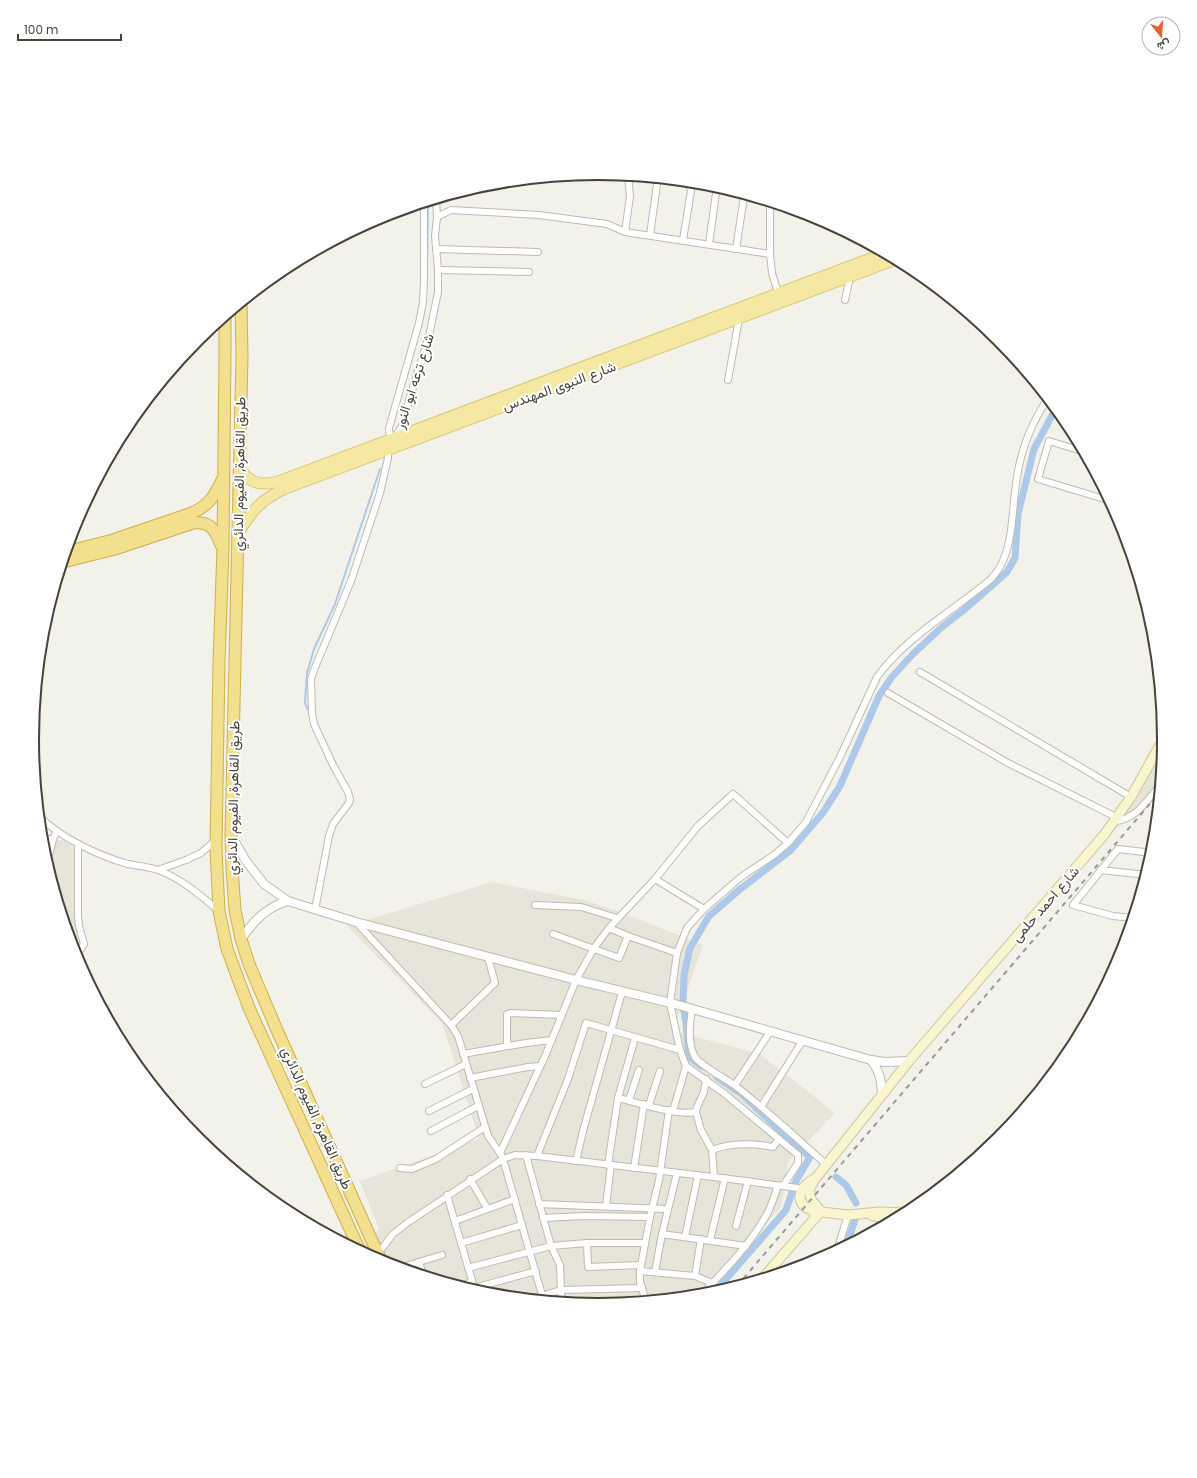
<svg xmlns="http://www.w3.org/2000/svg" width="1197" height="1478" font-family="Poppins,Vazirmatn,sans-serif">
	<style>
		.residential { fill: #e7e4d9 }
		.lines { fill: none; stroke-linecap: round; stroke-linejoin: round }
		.stream { stroke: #adc9e9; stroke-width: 2 }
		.canal { stroke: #adc9e9; stroke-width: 7 }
		.minor-casing { stroke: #bebbae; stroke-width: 8 }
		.tertiary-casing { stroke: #bebbae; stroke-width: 10 }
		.secondary-casing { stroke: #cbc69d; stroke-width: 11 }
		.primary-casing { stroke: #d8c774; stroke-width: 12 }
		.trunk-casing { stroke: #ceaf4a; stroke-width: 13 }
		.minor { stroke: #fff; stroke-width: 6 }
		.tertiary { stroke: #fff; stroke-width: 8 }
		.secondary { stroke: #f9f5cf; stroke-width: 9 }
		.primary { stroke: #f4e8a3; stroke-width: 10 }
		.trunk { stroke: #f2e08e; stroke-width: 11 }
		.rail { stroke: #989898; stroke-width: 2; stroke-dasharray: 5 5; stroke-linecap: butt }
		.labels { text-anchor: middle; stroke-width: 4; stroke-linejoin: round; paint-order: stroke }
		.street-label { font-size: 14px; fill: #474339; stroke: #fff }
		.rim { fill: none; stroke: #474339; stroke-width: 2 }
	</style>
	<rect width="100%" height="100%" fill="#f3f2ea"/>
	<g class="residential">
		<polygon points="1165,739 1161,784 1135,813 1118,818"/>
		<polygon points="42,839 63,840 80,853 81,914 87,943 78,961 75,956 43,849"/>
		<polygon points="492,882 584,900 623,913 703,945 673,1031 760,1054 835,1113 788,1162 781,1207 704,1295 598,1305 488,1295 381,1262 358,1250 379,1229 360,1181 479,1139 442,1023 347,926"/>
	</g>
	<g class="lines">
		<g class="stream">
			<polyline points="427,268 428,202"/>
			<polyline points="308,710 305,703 307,673 314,649 335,604 380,469"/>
		</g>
		<g class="canal">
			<polyline points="701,1066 689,1057 686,1024 683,1005 684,975 690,948 709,916 739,890 790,851 822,814 840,786 879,696 891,678 913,654 942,627 965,609 1007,572 1015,558 1018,514 1034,449 1056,408"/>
			<polyline points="836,1177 846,1185 856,1203"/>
			<polyline points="846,1246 855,1220"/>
			<polyline points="714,1293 786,1210 796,1181 810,1157 791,1141 742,1094 717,1077"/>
		</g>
		<defs>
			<g id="minor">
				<polyline points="424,203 424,282 423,302 419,323 389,428 390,440 397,434 403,424 409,400 429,336 438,292 438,270 435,236 437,217 436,199"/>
				<polyline points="437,217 451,210 539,215 607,224 625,232 770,254 772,273 778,293"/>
				<polyline points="625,232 630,196 628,175"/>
				<polyline points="650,235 657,184"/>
				<polyline points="683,240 691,191 688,181"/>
				<polyline points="709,244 717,186"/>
				<polyline points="436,249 538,252"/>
				<polyline points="736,249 744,197"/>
				<polyline points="770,254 770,202"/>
				<polyline points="438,270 529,272"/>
				<polyline points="845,300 850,277"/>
				<polyline points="728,380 739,319"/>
				<polyline points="1085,452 1049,441 1038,479 1111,501"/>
				<polyline points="920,672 1131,797"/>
				<polyline points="888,693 1008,763 1118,818"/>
				<path d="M 40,817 C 61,838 99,856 128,864 C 138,866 149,867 158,870 C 182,879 200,895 219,911"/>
				<path d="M 1115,821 C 1136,820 1148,799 1161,784"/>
				<polyline points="42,839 53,839"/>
				<polyline points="47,863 53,839 57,831"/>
				<polyline points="158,870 186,860 201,853 216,840"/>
				<polyline points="1101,870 1146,875"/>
				<polyline points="655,879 704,909"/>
				<polyline points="535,905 581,907 617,918"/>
				<polyline points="315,910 329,836 333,824 349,803 350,799 348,792 333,765 314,724 312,713 311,679 314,670 351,581 380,493 388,458 388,450"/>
				<polyline points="1133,918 1113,916 1073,905 1118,849 1153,853"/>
				<polyline points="356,922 451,1025 458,1036 488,1136 500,1153 503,1159 542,1295"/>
				<polyline points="609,928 655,879 698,826 733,794 788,843"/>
				<polyline points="553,934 619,958 628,936"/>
				<polyline points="677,953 670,1003 680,1050 686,1066 725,1094 798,1155 798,1163 783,1186"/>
				<polyline points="76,957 84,944 79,926 78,916 78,844"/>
				<path d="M 692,1009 C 690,1023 687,1043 695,1057 C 701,1066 725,1078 734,1085 C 767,1110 796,1138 827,1165"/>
				<polyline points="451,1025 495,983 488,957"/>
				<polyline points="507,1046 507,1014 510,1013 562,1015"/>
				<polyline points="463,1054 526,1043 552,1040"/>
				<polyline points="470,1078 528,1067 540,1066"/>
				<polyline points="425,1084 466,1064"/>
				<polyline points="735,1085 770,1032"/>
				<path d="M 618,1098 C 640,1103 675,1116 696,1112 L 697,1107 L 704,1092 L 706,1079"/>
				<polyline points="629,1100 639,1070"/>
				<polyline points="649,1105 660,1071"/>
				<polyline points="761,1107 803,1040"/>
				<polyline points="429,1111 473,1089"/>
				<polyline points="673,1111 686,1066"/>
				<polyline points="696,1112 701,1130 712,1150"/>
				<polyline points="431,1131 478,1106"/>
				<path d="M 500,1153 L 546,1054 L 576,980 L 594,948 L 609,928 L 628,936 L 677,953 L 687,928 L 704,909 L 741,877 L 774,855 L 788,843 L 806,822 L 840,757 L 877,677 C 906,637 953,611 991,579 C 994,575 998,571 1000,567 C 1014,542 1012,505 1017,477 C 1021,450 1032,421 1048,399"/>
				<polyline points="526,1155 551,1246 560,1265 561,1290 531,1299"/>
				<polyline points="537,1156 568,1079 586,1023 680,1050"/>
				<polyline points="576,1161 583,1131 622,992"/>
				<polyline points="608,1165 618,1098 635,1038"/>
				<polyline points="400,1168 412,1169 436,1159 485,1127"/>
				<polyline points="634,1168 644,1104"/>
				<path d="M 714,1177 L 712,1150 C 732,1142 752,1143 773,1147 L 779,1139"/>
				<polyline points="470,1179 487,1208"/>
				<polyline points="447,1195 475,1291"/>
				<polyline points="539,1204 667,1209"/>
				<polyline points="606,1206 611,1165"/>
				<polyline points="543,1218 584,1216 650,1217"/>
				<polyline points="455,1221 515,1199"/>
				<polyline points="736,1226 748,1181"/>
				<polyline points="662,1234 746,1246"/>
				<polyline points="685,1237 698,1175"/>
				<polyline points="710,1240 725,1178"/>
				<polyline points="461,1243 522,1225"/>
				<polyline points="587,1243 588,1267 641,1265"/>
				<polyline points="837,1251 848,1215"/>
				<polyline points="378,1254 392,1235 407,1223 503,1159 515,1155 537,1156 746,1181 805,1189"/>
				<polyline points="419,1262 423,1275"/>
				<polyline points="399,1268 442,1255"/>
				<polyline points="468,1268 551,1246 587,1243 645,1243"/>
				<polyline points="640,1271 695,1276 712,1283"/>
				<polyline points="655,1272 662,1234 677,1173"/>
				<polyline points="695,1276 701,1239"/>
				<polyline points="459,1286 472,1282"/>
				<polyline points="474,1288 536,1271"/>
				<path d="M 701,1295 C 725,1270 750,1245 767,1214 C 772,1205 775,1195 778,1185"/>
				<polyline points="646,1301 640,1282 640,1271 650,1217 659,1180 669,1110"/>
				<polyline points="561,1302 561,1290 642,1288"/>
			</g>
			<g id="tertiary">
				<polyline points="232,837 246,861 264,884 288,901 356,922 576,980 675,1004 871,1060 885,1062 909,1061"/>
				<path d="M 241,939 C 254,921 266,907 288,901"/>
				<path d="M 871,1060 C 880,1072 881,1079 882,1094"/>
			</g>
			<g id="secondary">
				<path d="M 814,1179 C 798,1188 793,1203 813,1211 L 848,1215 L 880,1212 L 907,1213"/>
				<path d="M 821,1211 C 810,1200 805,1194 815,1179 L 909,1061 L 1104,835 L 1131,797 L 1165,736"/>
				<polyline points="873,1216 896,1219"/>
				<polyline points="762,1279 821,1211"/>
			</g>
			<g id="primary">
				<path d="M 239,467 C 249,483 259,486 277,482 L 885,253"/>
				<path d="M 237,535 C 252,511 259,501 284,489 L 897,259"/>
			</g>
			<g id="trunk">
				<polyline points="241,303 242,356 231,835 232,868 235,910 241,939 249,964 276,1028 382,1263"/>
				<polyline points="225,316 225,355 223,548 219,662 216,849 219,911 227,949 249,1008 360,1251"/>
				<path d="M 66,552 L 113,540 L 192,513 C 209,505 214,497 222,480"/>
				<path d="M 63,562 L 115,549 L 193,523 C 211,521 215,530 221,545"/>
			</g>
		</defs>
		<use href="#minor" class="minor-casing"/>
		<use href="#tertiary" class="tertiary-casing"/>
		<use href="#secondary" class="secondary-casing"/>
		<use href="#primary" class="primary-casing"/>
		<use href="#trunk" class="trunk-casing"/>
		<use href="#minor" class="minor"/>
		<use href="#tertiary" class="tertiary"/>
		<use href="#secondary" class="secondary"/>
		<use href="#primary" class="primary"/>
		<use href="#trunk" class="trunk"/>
		<polyline class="rail" points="737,1286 1160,792"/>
	</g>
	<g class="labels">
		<g class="street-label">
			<text transform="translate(414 381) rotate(-72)" y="5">شارع ترعه ابو النور</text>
			<text transform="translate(559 386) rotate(-20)" y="5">شارع النبوى المهندس</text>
			<text transform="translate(239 474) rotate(-89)" y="5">طريق القاهرة, الفيوم الدائري</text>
			<text transform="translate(233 798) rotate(-89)" y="5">طريق القاهرة, الفيوم الدائري</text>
			<text transform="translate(1045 904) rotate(-49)" y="5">شارع احمد حلمى</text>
			<text transform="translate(317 1118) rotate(66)" y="5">طريق القاهرة, الفيوم الدائري</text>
		</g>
	</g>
	<path d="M0 0H1197V1478H0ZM39 739a559 559 0 1 1 1118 0a559 559 0 1 1-1118 0Z" fill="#fff" fill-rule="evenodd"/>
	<path class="rim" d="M39 739a559 559 0 1 1 1118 0a559 559 0 1 1-1118 0Z"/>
	<g transform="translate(1161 36) rotate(163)"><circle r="19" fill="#ffffff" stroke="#b5b4b0"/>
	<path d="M0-3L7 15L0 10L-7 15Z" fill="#e46431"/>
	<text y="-6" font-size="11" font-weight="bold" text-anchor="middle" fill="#474339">ش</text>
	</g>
	<path d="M18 34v6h103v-6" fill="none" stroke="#474339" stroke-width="2"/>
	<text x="24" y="34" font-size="12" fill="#474339" stroke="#ffffff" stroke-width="3" paint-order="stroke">100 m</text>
</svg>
